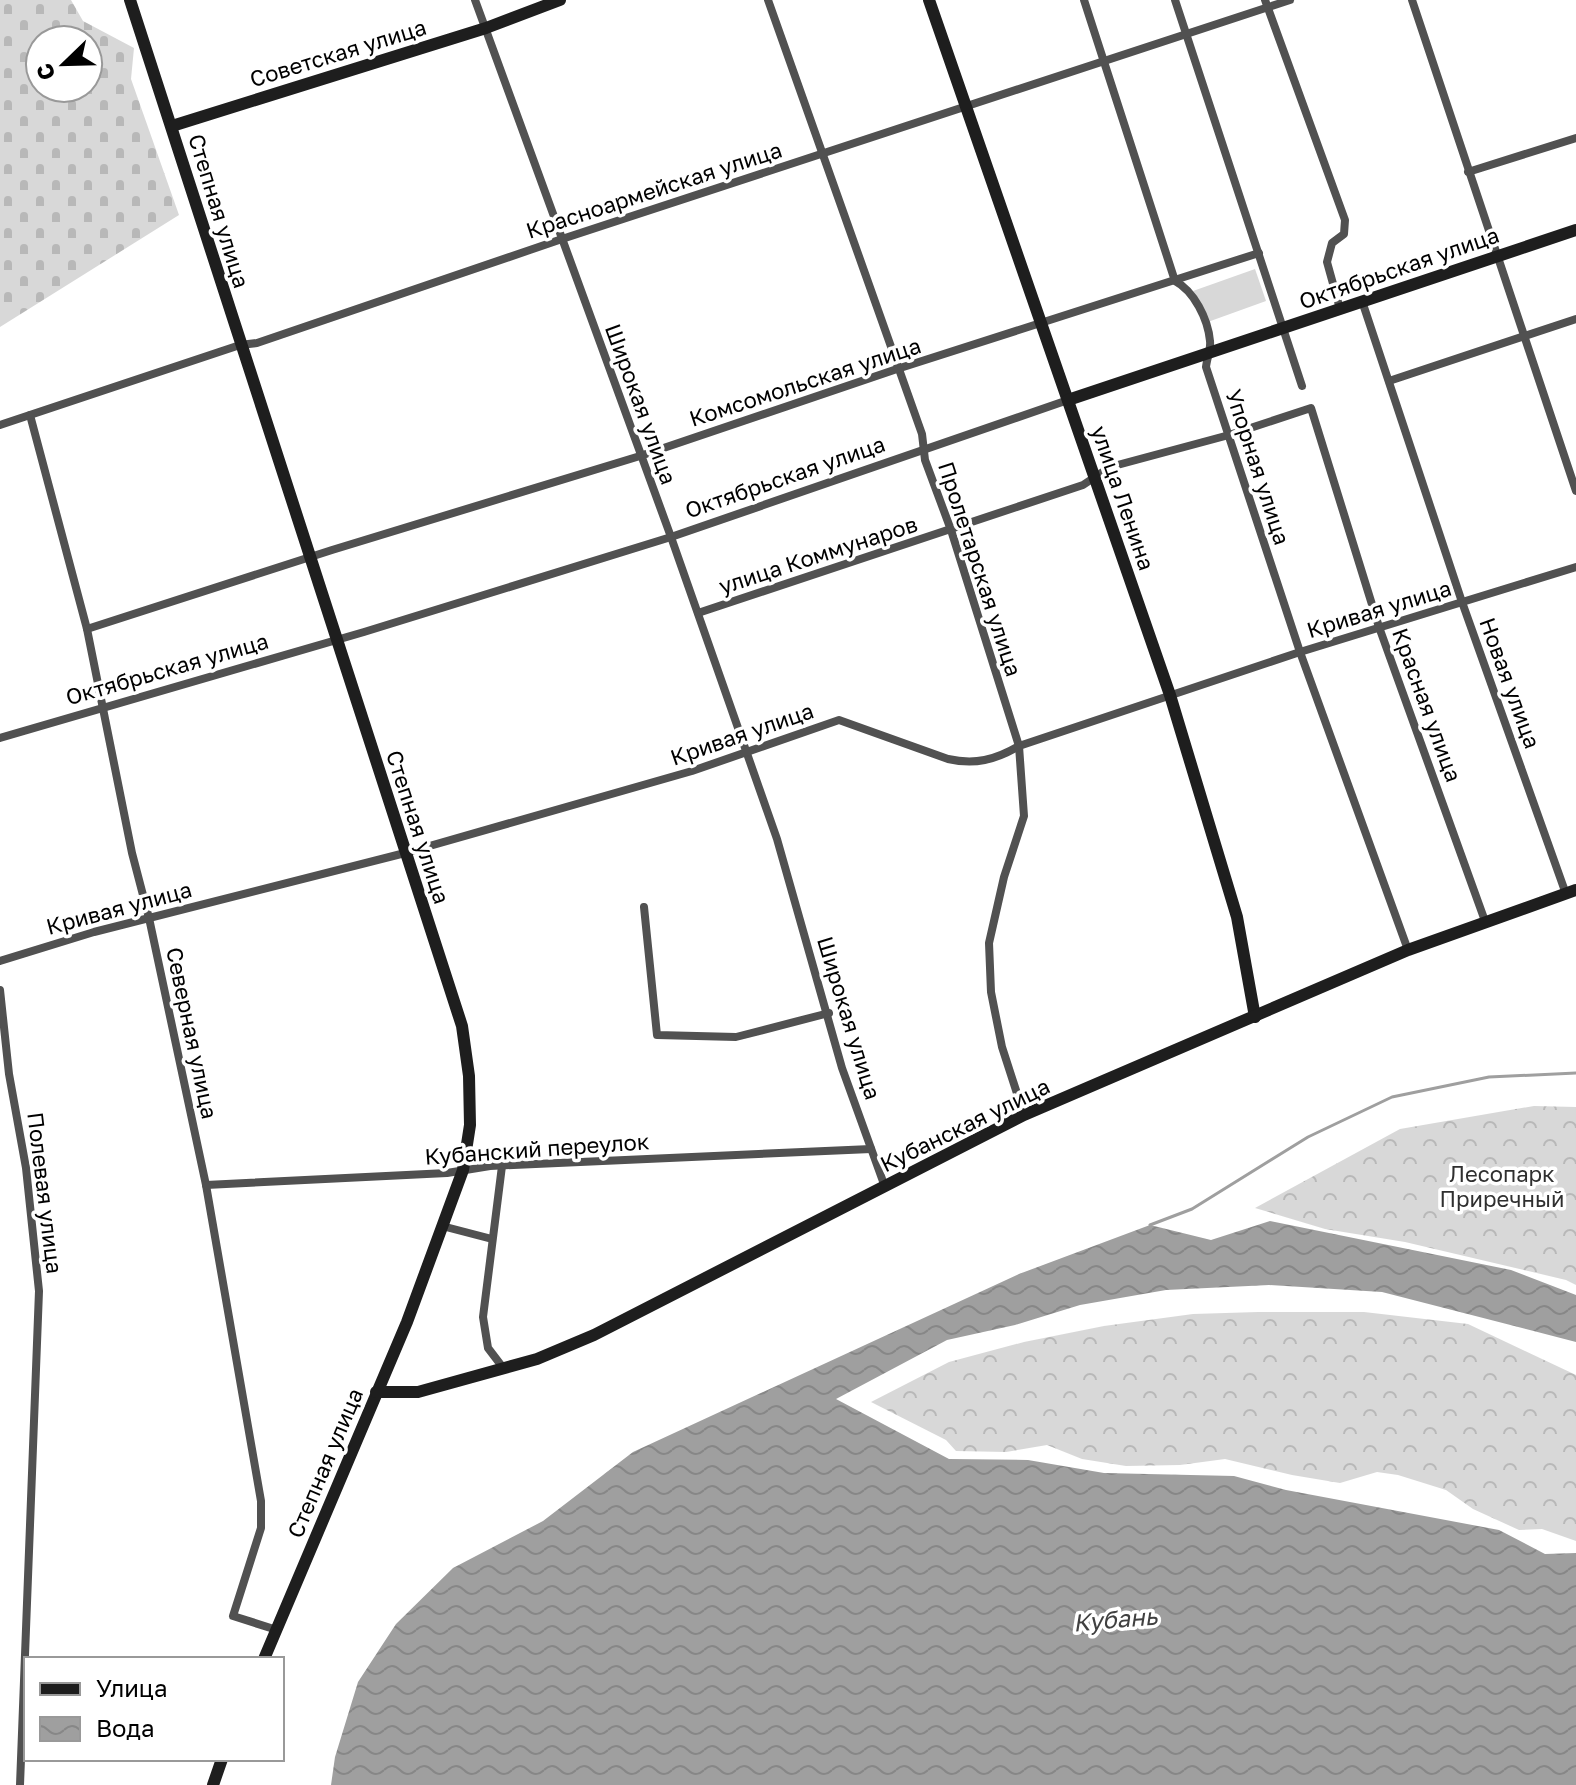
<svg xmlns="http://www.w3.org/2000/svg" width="1576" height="1785" font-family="'Golos Text',sans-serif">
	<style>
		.green { fill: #d8d8d8 }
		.forest { fill: url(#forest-crowns) }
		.cemetery { fill: url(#cemetery-stones); fill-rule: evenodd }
		.water { fill: url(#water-waves) }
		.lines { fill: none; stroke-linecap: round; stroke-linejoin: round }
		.stream { stroke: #9f9f9f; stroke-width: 3 }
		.street { stroke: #515151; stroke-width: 8 }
		.secondary { stroke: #1e1e1e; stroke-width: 12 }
		.labels { text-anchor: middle; stroke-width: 7; stroke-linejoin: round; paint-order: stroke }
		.street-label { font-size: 22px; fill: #000; stroke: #fff }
		.park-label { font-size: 22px; fill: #2f2f2f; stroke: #fff }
		.water-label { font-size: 24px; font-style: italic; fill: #404040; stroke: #fff }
	</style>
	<defs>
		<pattern id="forest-crowns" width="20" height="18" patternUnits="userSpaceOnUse" patternTransform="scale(2)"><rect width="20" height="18" fill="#d8d8d8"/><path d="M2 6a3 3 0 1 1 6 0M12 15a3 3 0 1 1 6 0" fill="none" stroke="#b8b8b8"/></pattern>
		<pattern id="cemetery-stones" width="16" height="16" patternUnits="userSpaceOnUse" patternTransform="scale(2)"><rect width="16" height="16" fill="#d8d8d8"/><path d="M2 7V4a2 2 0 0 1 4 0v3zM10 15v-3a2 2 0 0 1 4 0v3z" fill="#b8b8b8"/></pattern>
		<pattern id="water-waves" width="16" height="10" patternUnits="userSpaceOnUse" patternTransform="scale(2)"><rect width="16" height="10" fill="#9f9f9f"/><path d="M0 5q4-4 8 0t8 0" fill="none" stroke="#878787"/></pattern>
	</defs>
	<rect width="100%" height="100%" fill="#fff"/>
	<polygon class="green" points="1255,269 1266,301 1205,323 1193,291"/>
	<g class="forest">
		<polygon points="1534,1106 1576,1107 1576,1285 1566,1280 1405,1242 1325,1229 1255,1208 1400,1129"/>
		<polygon points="1258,1312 1364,1312 1468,1324 1576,1375 1576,1541 1542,1529 1519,1530 1473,1509 1446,1490 1398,1475 1377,1472 1340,1483 1292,1475 1225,1459 1180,1465 1126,1466 1082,1459 1047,1445 1006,1452 956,1451 946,1440 871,1402 949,1362 1024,1342 1104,1326 1193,1314"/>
	</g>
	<path class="cemetery" d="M 0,0 L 71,0 L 83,21 L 134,48 L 131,79 L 179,215 L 0,327 ZM 40,40 L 88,40 L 88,88 L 40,88 Z"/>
	<polygon class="water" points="1270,1221 1511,1270 1576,1295 1576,1342 1382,1292 1269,1285 1166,1290 1080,1305 1015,1325 947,1340 836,1399 949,1459 1028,1460 1104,1473 1234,1476 1286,1490 1499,1530 1545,1554 1576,1553 1576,1785 331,1785 335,1757 358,1682 396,1624 453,1568 543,1521 633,1452 1019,1274 1150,1225 1211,1240"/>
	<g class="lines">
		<polyline class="stream" points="1150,1225 1192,1209 1308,1137 1392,1097 1489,1077 1576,1073"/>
		<g class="street">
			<polyline points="475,0 671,537 777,839 842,1068 885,1187"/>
			<polyline points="768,0 922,434 925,460 951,530 1019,746 1024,816 1004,877 989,943 991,992 1002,1047 1024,1115"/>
			<path d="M 1084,0 L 1175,281 C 1194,291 1208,319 1210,341 C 1211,349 1207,358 1206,367 L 1300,652 L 1408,950"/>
			<polyline points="1175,0 1302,386"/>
			<polyline points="1265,0 1345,220 1344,234 1332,243 1327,262 1340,309"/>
			<polyline points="1412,0 1576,491"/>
			<polyline points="1468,172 1576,138"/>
			<polyline points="1362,301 1462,602 1566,894"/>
			<polyline points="1389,381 1576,319"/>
			<polyline points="30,415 87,629 132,853 149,918 206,1185 261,1501 261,1528 233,1616 277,1630"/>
			<polyline points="0,425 240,345 257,343 562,239 1290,0"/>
			<polyline points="698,613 1083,485 1110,467 1229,435 1311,408 1379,627 1485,921"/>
			<polyline points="87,629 332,550 640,456 897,369 1259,253"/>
			<polyline points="0,738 364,632 671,537 1068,400"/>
			<polyline points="644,907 657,1035 736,1037 829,1013"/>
			<path d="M 0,961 L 94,932 L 405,853 L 692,771 L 839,720 L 948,759 C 975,765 995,760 1019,746 L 1300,652 L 1576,567"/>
			<polyline points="0,990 9,1074 26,1168 39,1291 20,1785"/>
			<polyline points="502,1166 483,1317 488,1348 504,1369"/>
			<polyline points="206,1185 447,1173 490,1166 871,1149"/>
			<polyline points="442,1226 492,1239"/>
		</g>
		<g class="secondary">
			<polyline points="130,0 462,1026 469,1076 470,1125 463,1170 407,1322 264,1659"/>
			<polyline points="929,0 1170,695 1237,917 1255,1017"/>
			<polyline points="172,126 486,28 560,0"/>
			<polyline points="1068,400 1576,230"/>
			<polyline points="376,1392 418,1392 537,1359 594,1335 1024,1115 1408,950 1576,890"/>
			<polyline points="213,1785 222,1759"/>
		</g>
	</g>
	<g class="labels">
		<g class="street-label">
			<text transform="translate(338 53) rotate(-17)" y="8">Советская улица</text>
			<text transform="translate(654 190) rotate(-18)" y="8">Красноармейская улица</text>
			<text transform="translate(219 211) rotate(73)" y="8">Степная улица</text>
			<text transform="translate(1399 268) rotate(-19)" y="8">Октябрьская улица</text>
			<text transform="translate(805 382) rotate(-18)" y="8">Комсомольская улица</text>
			<text transform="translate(641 404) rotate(70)" y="8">Широкая улица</text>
			<text transform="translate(1258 467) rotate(72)" y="8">Упорная улица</text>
			<text transform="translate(785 477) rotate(-19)" y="8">Октябрьская улица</text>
			<text transform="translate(1123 498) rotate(71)" y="8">улица Ленина</text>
			<text transform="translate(818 555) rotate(-18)" y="8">улица Коммунаров</text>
			<text transform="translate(980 569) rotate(72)" y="8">Пролетарская улица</text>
			<text transform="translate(1379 609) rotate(-17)" y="8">Кривая улица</text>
			<text transform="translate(167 669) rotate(-16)" y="8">Октябрьская улица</text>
			<text transform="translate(1510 683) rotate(70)" y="8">Новая улица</text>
			<text transform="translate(1427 705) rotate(70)" y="8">Красная улица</text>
			<text transform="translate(742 734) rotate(-19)" y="8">Кривая улица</text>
			<text transform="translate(418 827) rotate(72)" y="8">Степная улица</text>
			<text transform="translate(119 908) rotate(-15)" y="8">Кривая улица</text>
			<text transform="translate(849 1018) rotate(73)" y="8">Широкая улица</text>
			<text transform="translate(192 1033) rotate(78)" y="8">Северная улица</text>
			<text transform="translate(965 1125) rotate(-26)" y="8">Кубанская улица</text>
			<text transform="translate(537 1149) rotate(-4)" y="8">Кубанский переулок</text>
			<text transform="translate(45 1193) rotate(83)" y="8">Полевая улица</text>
			<text transform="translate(325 1463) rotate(-67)" y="8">Степная улица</text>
		</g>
		<g class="park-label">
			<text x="1502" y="1182">Лесопарк<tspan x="1502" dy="25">Приречный</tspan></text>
		</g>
		<g class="water-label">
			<text transform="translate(1115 1620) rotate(-5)" y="8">Кубань</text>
		</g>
	</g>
	<rect x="24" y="1657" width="260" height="104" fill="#ffffff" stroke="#999999" stroke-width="2"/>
	<rect x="40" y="1683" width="40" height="12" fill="#1e1e1e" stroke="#999999" stroke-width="2"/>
	<text x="96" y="1697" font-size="24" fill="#000000">Улица</text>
	<rect x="40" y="1717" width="40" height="24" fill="url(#water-waves)" stroke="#999999" stroke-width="2"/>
	<text x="96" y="1737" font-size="24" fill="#000000">Вода</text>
	<g transform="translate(64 64) rotate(247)"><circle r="38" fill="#ffffff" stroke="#999999" stroke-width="2"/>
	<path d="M0-6L14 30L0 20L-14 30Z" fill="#000000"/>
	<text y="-12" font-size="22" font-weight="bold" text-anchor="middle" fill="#000000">С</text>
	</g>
</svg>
